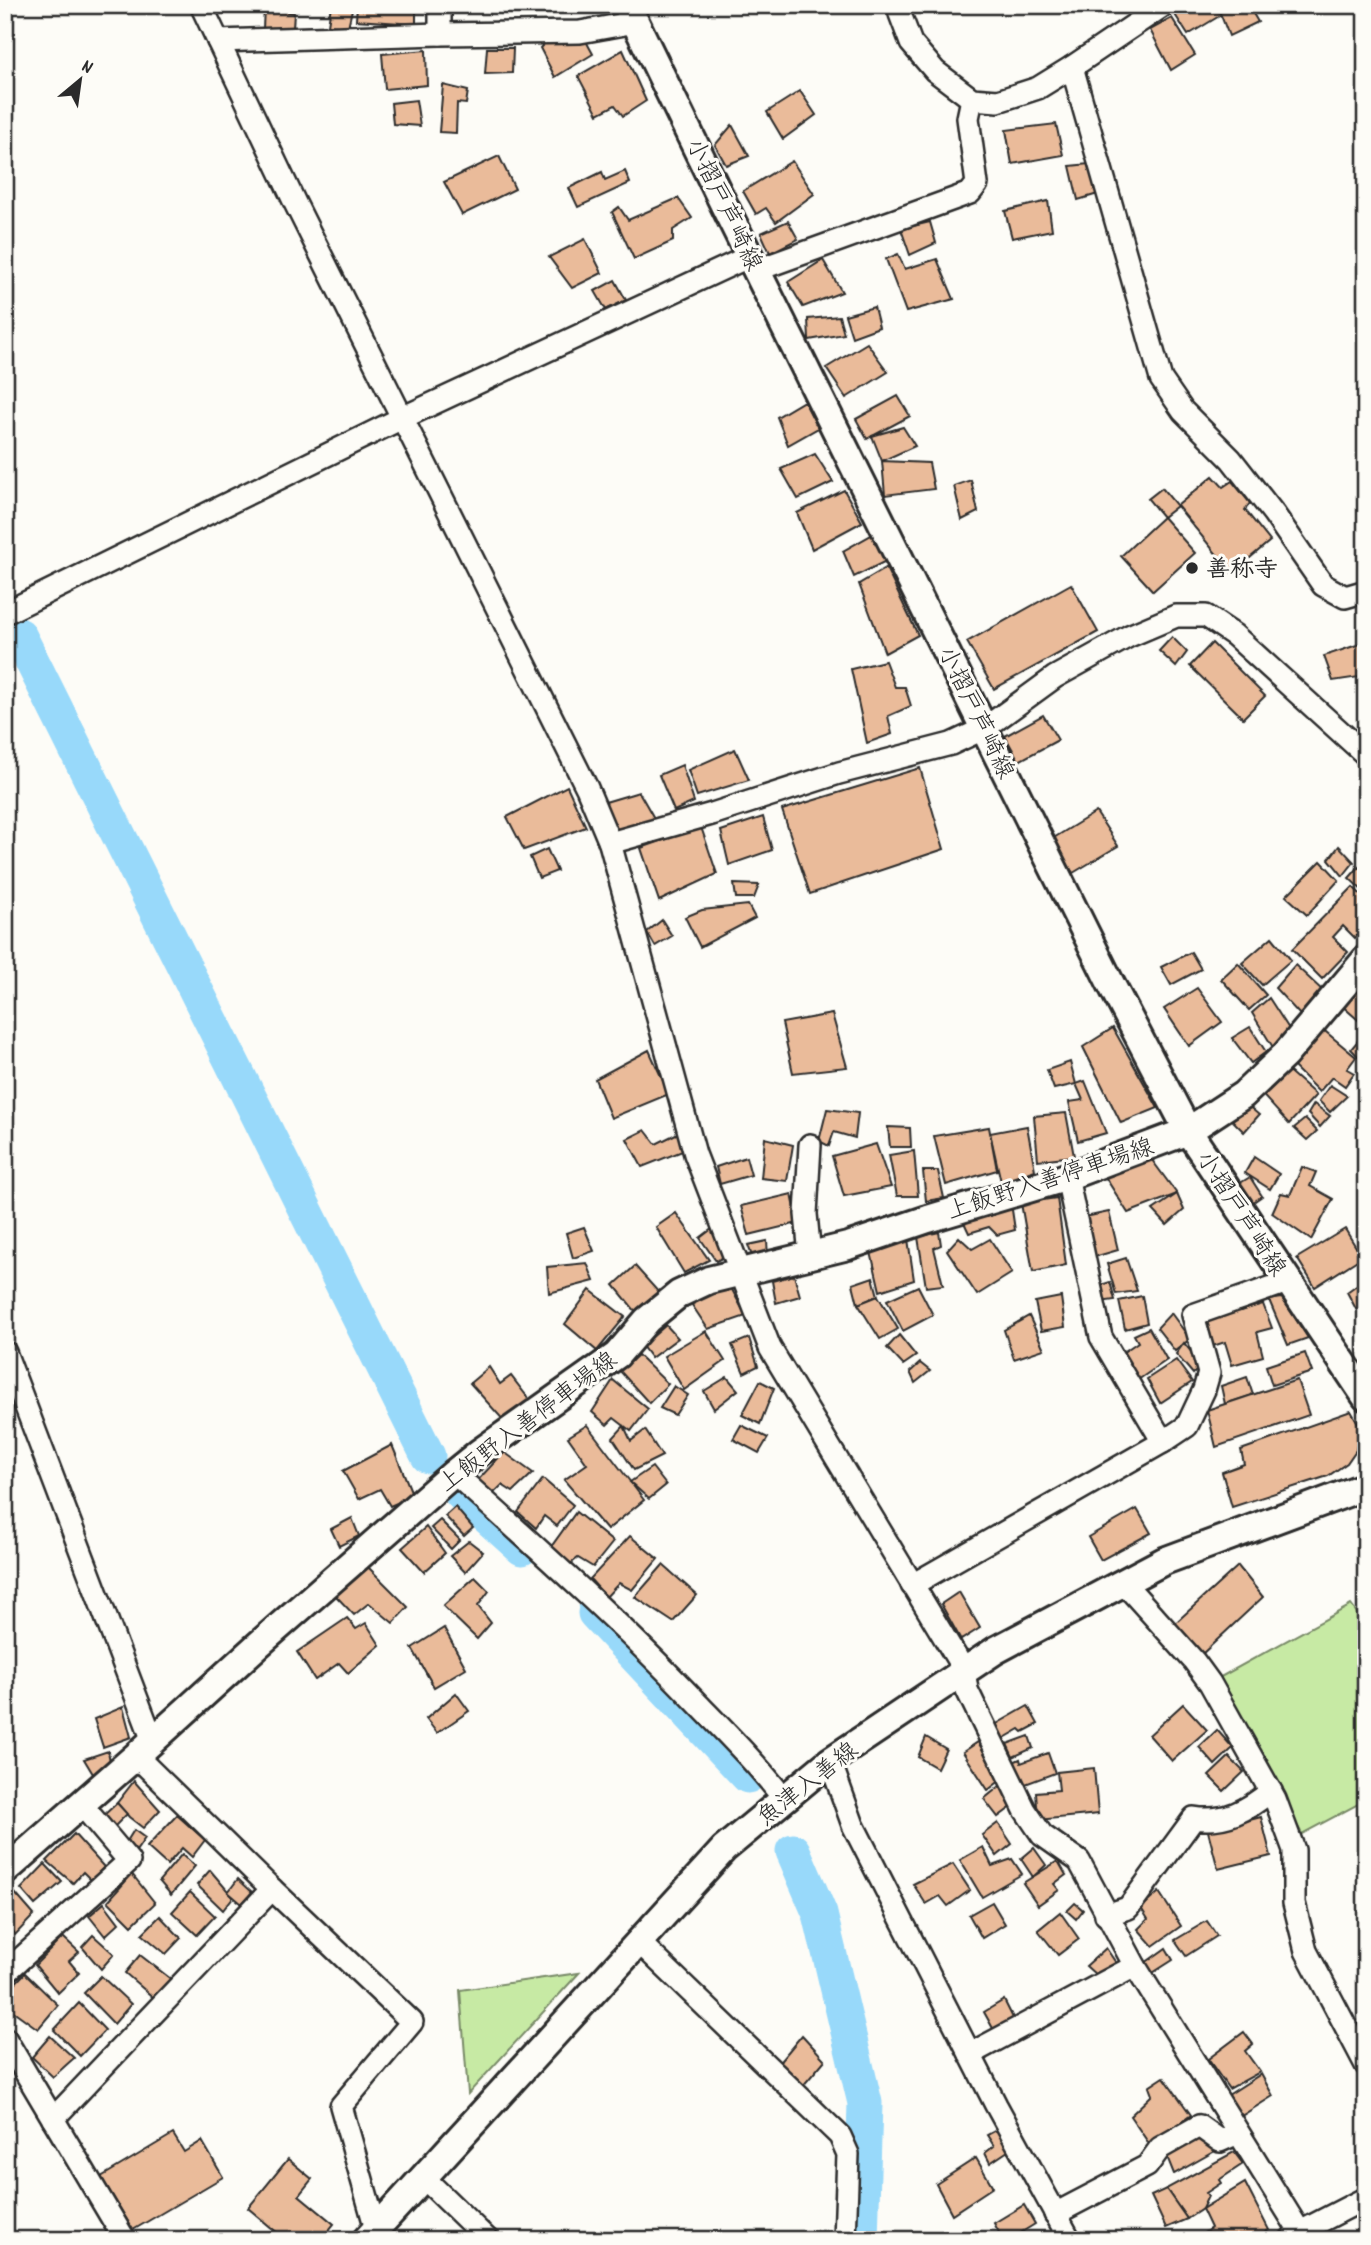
<svg xmlns="http://www.w3.org/2000/svg" width="1371" height="2245" font-family="Dekko,'Klee One',sans-serif">
	<style>
		.green { fill: #c7eaa4; stroke: #798a68; stroke-width: 2 }
		.lines { fill: none; stroke-linecap: round; stroke-linejoin: round }
		.river { stroke: #98d9fa; stroke-width: 35 }
		.building { fill: #eabb9a; stroke: #2b2b2b; stroke-width: 2 }
		.minor-casing { stroke: #2b2b2b; stroke-width: 26 }
		.major-casing { stroke: #2b2b2b; stroke-width: 32 }
		.minor { stroke: #fdfcf7; stroke-width: 21 }
		.major { stroke: #fdfcf7; stroke-width: 26 }
		.poi-dot { fill: #2b2b2b; stroke: #fdfcf7; stroke-width: 2.5 }
		.labels { text-anchor: middle; stroke-width: 6; stroke-linejoin: round; paint-order: stroke }
		.street-label { font-size: 24px; fill: #2b2b2b; stroke: #fdfcf7 }
		.poi-label { font-size: 24px; font-weight: bold; fill: #2b2b2b; stroke: #fdfcf7; text-anchor: start }
	</style>
	<rect width="100%" height="100%" fill="#fdfcf7"/>
	<filter id="ink" filterUnits="userSpaceOnUse"><feTurbulence type="fractalNoise" baseFrequency=".0143" numOctaves="2"/><feDisplacementMap in="SourceGraphic" scale="14" xChannelSelector="R" yChannelSelector="G"/><feConvolveMatrix kernelMatrix="1 2 1 2 8 2 1 2 1" color-interpolation-filters="sRGB"/></filter>
	<g filter="url(#ink)">
		<g class="green">
			<polygon points="1351,1605 1366,1625 1366,1800 1302,1834 1217,1679"/>
			<polygon points="579,1973 468,2094 460,1990"/>
		</g>
		<g class="lines">
			<g class="river">
				<polyline points="19,635 428,1456"/>
				<polyline points="461,1493 522,1548"/>
				<polyline points="595,1613 748,1776"/>
				<polyline points="793,1851 820,1914 865,2103 861,2240"/>
			</g>
		</g>
		<g class="building">
			<polygon points="331,5 353,5 348,27 328,25"/>
			<polygon points="357,5 416,5 416,24 356,20"/>
			<polygon points="1187,5 1214,5 1221,15 1188,35 1174,13"/>
			<polygon points="1217,5 1248,5 1258,22 1229,36"/>
			<polygon points="264,7 294,13 293,28 263,29"/>
			<polygon points="1172,18 1195,55 1171,70 1150,30"/>
			<polygon points="570,39 580,44 586,41 593,54 555,77 540,48 547,41"/>
			<polygon points="487,48 513,48 512,73 485,74"/>
			<polygon points="426,50 427,85 385,89 382,54"/>
			<polygon points="623,50 646,101 623,116 615,105 598,114 578,76"/>
			<polygon points="443,85 468,91 466,104 457,103 456,133 439,132"/>
			<polygon points="800,91 816,115 783,139 767,112"/>
			<polygon points="416,100 420,126 393,124 391,103"/>
			<polygon points="1056,124 1063,155 1012,164 1006,130"/>
			<polygon points="732,125 749,156 726,165 715,145"/>
			<polygon points="499,156 515,189 462,215 444,182"/>
			<polygon points="792,161 814,194 776,222 766,208 756,214 743,191"/>
			<polygon points="1089,164 1098,194 1078,200 1070,166"/>
			<polygon points="625,171 630,183 578,207 569,188 602,172 605,180"/>
			<polygon points="678,198 692,218 673,230 673,241 634,259 612,212 619,207 628,220"/>
			<polygon points="1048,201 1052,230 1012,238 1005,211"/>
			<polygon points="788,221 798,239 770,253 761,233"/>
			<polygon points="930,222 936,243 910,255 901,229"/>
			<polygon points="585,239 602,273 572,288 549,257"/>
			<polygon points="898,254 905,269 937,259 954,299 906,312 886,259"/>
			<polygon points="823,260 842,292 803,307 788,282"/>
			<polygon points="615,280 626,300 606,310 595,291"/>
			<polygon points="874,307 879,327 852,337 845,315"/>
			<polygon points="839,316 844,334 809,340 808,319"/>
			<polygon points="867,343 888,372 846,398 826,368"/>
			<polygon points="898,396 910,416 867,439 856,419"/>
			<polygon points="804,401 818,428 788,445 777,417"/>
			<polygon points="903,427 915,446 882,461 872,436"/>
			<polygon points="815,454 833,482 798,499 781,469"/>
			<polygon points="882,461 929,463 934,489 885,495"/>
			<polygon points="1213,476 1223,487 1232,481 1250,503 1245,510 1270,541 1232,573 1177,506"/>
			<polygon points="971,480 978,512 962,520 954,486"/>
			<polygon points="1162,488 1177,506 1163,517 1148,499"/>
			<polygon points="844,490 862,522 812,549 797,513"/>
			<polygon points="1163,517 1195,553 1153,591 1121,556"/>
			<polygon points="875,533 888,560 854,577 843,551"/>
			<polygon points="886,568 918,635 885,653 859,584"/>
			<polygon points="1071,584 1098,632 994,689 967,642"/>
			<polygon points="1172,637 1187,652 1176,667 1159,651"/>
			<polygon points="1366,642 1366,676 1333,681 1324,656"/>
			<polygon points="1212,643 1265,696 1243,718 1190,666"/>
			<polygon points="885,661 895,687 905,687 911,706 888,716 892,734 867,743 851,669"/>
			<polygon points="1043,715 1058,740 1019,761 1005,736"/>
			<polygon points="735,749 749,780 697,796 688,770"/>
			<polygon points="682,765 694,802 674,811 659,775"/>
			<polygon points="920,768 944,849 810,894 782,810"/>
			<polygon points="567,786 586,827 524,850 507,817"/>
			<polygon points="639,792 655,820 613,832 602,803"/>
			<polygon points="1096,812 1118,846 1073,873 1052,839"/>
			<polygon points="763,817 772,850 729,865 721,831"/>
			<polygon points="701,827 717,874 659,901 641,848"/>
			<polygon points="1339,846 1354,862 1343,876 1329,859"/>
			<polygon points="547,849 557,871 539,878 530,857"/>
			<polygon points="1321,861 1339,880 1307,915 1286,896"/>
			<polygon points="1359,867 1366,873 1366,894 1349,878"/>
			<polygon points="734,884 759,885 754,898 736,898"/>
			<polygon points="1353,887 1366,900 1366,927 1355,938 1343,926 1333,937 1348,952 1322,979 1292,949"/>
			<polygon points="748,905 755,918 700,947 685,917 702,910"/>
			<polygon points="662,920 672,936 655,946 647,932"/>
			<polygon points="1272,937 1291,960 1262,985 1242,963"/>
			<polygon points="1191,952 1201,969 1171,985 1161,967"/>
			<polygon points="1238,963 1266,995 1249,1010 1221,979"/>
			<polygon points="1295,965 1322,990 1301,1016 1275,988"/>
			<polygon points="1360,976 1366,981 1365,1026 1340,1004"/>
			<polygon points="1197,988 1222,1022 1189,1046 1164,1009"/>
			<polygon points="1269,998 1291,1032 1274,1049 1252,1013"/>
			<polygon points="832,1014 847,1067 793,1073 782,1023"/>
			<polygon points="1250,1027 1266,1052 1251,1063 1232,1038"/>
			<polygon points="1320,1027 1356,1057 1347,1069 1354,1073 1345,1086 1332,1077 1319,1092 1289,1062"/>
			<polygon points="1113,1028 1158,1108 1121,1123 1083,1047"/>
			<polygon points="1366,1031 1366,1064 1351,1049"/>
			<polygon points="649,1050 669,1094 611,1118 595,1079"/>
			<polygon points="1070,1062 1076,1084 1054,1089 1047,1070"/>
			<polygon points="1284,1067 1316,1095 1289,1124 1258,1090"/>
			<polygon points="1085,1081 1106,1133 1078,1141 1069,1102 1083,1100 1076,1084"/>
			<polygon points="1330,1085 1347,1096 1330,1112 1319,1101"/>
			<polygon points="1245,1103 1259,1115 1244,1132 1231,1119"/>
			<polygon points="1314,1104 1330,1116 1320,1127 1308,1114"/>
			<polygon points="827,1109 858,1113 855,1138 834,1132 829,1146 819,1141"/>
			<polygon points="1066,1113 1074,1156 1038,1160 1034,1116"/>
			<polygon points="1305,1119 1317,1131 1307,1140 1294,1128"/>
			<polygon points="1027,1126 1035,1170 1001,1182 990,1133"/>
			<polygon points="888,1127 910,1128 911,1147 890,1147"/>
			<polygon points="989,1127 997,1170 946,1185 934,1136"/>
			<polygon points="645,1130 656,1144 678,1133 685,1150 642,1167 627,1139"/>
			<polygon points="765,1138 793,1145 787,1181 761,1178"/>
			<polygon points="876,1144 891,1187 844,1196 832,1156"/>
			<polygon points="914,1151 918,1196 897,1196 889,1155"/>
			<polygon points="1149,1156 1177,1194 1128,1213 1102,1172"/>
			<polygon points="746,1157 751,1175 720,1184 716,1167"/>
			<polygon points="1254,1157 1279,1174 1270,1189 1245,1173"/>
			<polygon points="1302,1167 1316,1172 1310,1186 1333,1199 1311,1240 1272,1213 1281,1193 1290,1195"/>
			<polygon points="923,1171 938,1171 944,1198 926,1201"/>
			<polygon points="1250,1177 1262,1196 1249,1205 1237,1185"/>
			<polygon points="792,1194 798,1223 749,1235 741,1206"/>
			<polygon points="1177,1194 1184,1210 1167,1225 1153,1210"/>
			<polygon points="1057,1198 1066,1265 1033,1272 1021,1203"/>
			<polygon points="1011,1203 1015,1230 997,1235 989,1227 969,1233 962,1218"/>
			<polygon points="1109,1212 1118,1250 1094,1257 1085,1217"/>
			<polygon points="676,1213 709,1260 684,1273 656,1227"/>
			<polygon points="584,1227 594,1251 573,1258 566,1233"/>
			<polygon points="713,1228 726,1256 716,1261 700,1238"/>
			<polygon points="1345,1229 1362,1257 1315,1287 1297,1258"/>
			<polygon points="939,1232 941,1245 934,1248 943,1285 926,1287 918,1237"/>
			<polygon points="959,1237 972,1249 990,1239 1012,1273 977,1295 947,1250"/>
			<polygon points="908,1239 914,1280 880,1291 871,1252"/>
			<polygon points="767,1241 768,1257 753,1259 748,1245"/>
			<polygon points="1126,1258 1137,1291 1116,1294 1107,1264"/>
			<polygon points="587,1263 594,1281 549,1293 547,1267"/>
			<polygon points="635,1266 661,1295 636,1312 614,1285"/>
			<polygon points="794,1275 800,1296 776,1303 772,1281"/>
			<polygon points="873,1277 878,1296 858,1304 853,1284"/>
			<polygon points="1362,1281 1366,1286 1366,1303 1356,1309 1347,1292"/>
			<polygon points="1110,1282 1115,1300 1100,1302 1098,1286"/>
			<polygon points="729,1284 746,1316 708,1329 690,1302"/>
			<polygon points="918,1286 933,1315 903,1331 887,1300"/>
			<polygon points="590,1290 625,1317 597,1351 565,1324"/>
			<polygon points="878,1296 898,1329 880,1339 858,1304"/>
			<polygon points="1142,1296 1147,1323 1125,1329 1119,1301"/>
			<polygon points="1061,1297 1065,1327 1041,1331 1035,1302"/>
			<polygon points="1282,1298 1308,1338 1288,1345 1269,1300"/>
			<polygon points="1263,1304 1272,1328 1257,1332 1263,1356 1232,1365 1225,1342 1213,1346 1205,1321"/>
			<polygon points="1171,1313 1190,1339 1175,1351 1157,1328"/>
			<polygon points="1029,1316 1044,1349 1014,1359 1004,1330"/>
			<polygon points="666,1325 678,1338 651,1358 642,1346"/>
			<polygon points="1149,1328 1167,1360 1138,1380 1119,1355 1138,1342 1134,1335"/>
			<polygon points="706,1331 725,1361 684,1390 664,1356"/>
			<polygon points="899,1335 916,1356 903,1365 887,1348"/>
			<polygon points="749,1338 758,1366 744,1373 732,1345"/>
			<polygon points="1184,1343 1202,1365 1193,1374 1176,1354"/>
			<polygon points="1305,1353 1312,1372 1272,1385 1266,1366"/>
			<polygon points="638,1355 668,1384 649,1403 620,1371"/>
			<polygon points="1176,1360 1192,1382 1160,1403 1147,1379"/>
			<polygon points="920,1363 930,1371 915,1383 910,1372"/>
			<polygon points="489,1367 500,1384 511,1376 532,1403 506,1423 470,1383"/>
			<polygon points="727,1377 738,1390 714,1409 704,1391"/>
			<polygon points="1247,1377 1253,1395 1225,1404 1221,1386"/>
			<polygon points="613,1380 648,1409 631,1431 614,1418 607,1425 592,1412"/>
			<polygon points="1297,1380 1309,1415 1216,1447 1207,1410"/>
			<polygon points="760,1381 774,1388 760,1424 742,1415"/>
			<polygon points="674,1386 688,1395 675,1415 660,1408"/>
			<polygon points="1351,1411 1361,1428 1356,1450 1347,1463 1328,1476 1232,1507 1222,1472 1244,1464 1241,1450"/>
			<polygon points="587,1425 644,1500 607,1530 564,1480 587,1464 568,1437"/>
			<polygon points="741,1425 768,1438 759,1453 733,1439"/>
			<polygon points="624,1426 631,1441 645,1430 662,1456 634,1470 613,1438"/>
			<polygon points="392,1445 413,1496 390,1506 380,1489 359,1499 343,1471"/>
			<polygon points="504,1452 533,1473 513,1492 502,1485 491,1496 477,1481"/>
			<polygon points="652,1467 666,1485 649,1499 630,1482"/>
			<polygon points="543,1479 573,1505 557,1526 544,1516 536,1528 518,1512"/>
			<polygon points="455,1507 473,1528 464,1536 445,1516"/>
			<polygon points="1137,1509 1151,1533 1101,1560 1088,1537"/>
			<polygon points="576,1512 613,1542 593,1567 578,1558 569,1565 551,1547"/>
			<polygon points="352,1518 359,1536 339,1546 331,1529"/>
			<polygon points="440,1520 460,1540 451,1549 431,1528"/>
			<polygon points="426,1527 445,1553 424,1572 402,1548"/>
			<polygon points="630,1536 658,1559 632,1590 619,1583 606,1597 590,1579"/>
			<polygon points="469,1541 483,1552 465,1572 450,1556"/>
			<polygon points="663,1565 697,1595 673,1622 635,1597"/>
			<polygon points="1238,1566 1263,1597 1201,1655 1172,1626"/>
			<polygon points="368,1567 408,1607 393,1623 369,1603 354,1615 335,1595"/>
			<polygon points="475,1577 489,1591 478,1606 491,1623 477,1639 443,1606"/>
			<polygon points="959,1592 980,1628 961,1640 941,1604"/>
			<polygon points="347,1618 356,1629 366,1623 380,1645 348,1673 339,1663 315,1680 297,1652"/>
			<polygon points="444,1628 466,1668 434,1687 412,1648"/>
			<polygon points="456,1693 469,1711 437,1733 426,1719"/>
			<polygon points="1183,1704 1207,1730 1172,1761 1149,1735"/>
			<polygon points="1028,1706 1038,1724 1023,1732 1020,1729 1001,1740 993,1726"/>
			<polygon points="123,1707 131,1737 103,1747 94,1719"/>
			<polygon points="1217,1730 1233,1748 1215,1765 1199,1747"/>
			<polygon points="1029,1736 1033,1748 1013,1757 1007,1744"/>
			<polygon points="926,1737 946,1749 937,1768 918,1757"/>
			<polygon points="978,1742 1001,1780 988,1790 963,1752"/>
			<polygon points="108,1751 111,1766 96,1779 84,1759"/>
			<polygon points="1048,1753 1055,1773 1020,1786 1011,1763 1020,1759 1021,1763"/>
			<polygon points="1229,1757 1244,1772 1224,1791 1209,1776"/>
			<polygon points="1094,1768 1098,1814 1038,1820 1036,1792 1059,1790 1057,1772"/>
			<polygon points="134,1781 160,1810 143,1828 129,1817 117,1803"/>
			<polygon points="1000,1786 1013,1806 998,1817 984,1799"/>
			<polygon points="117,1803 127,1814 113,1828 103,1816"/>
			<polygon points="177,1815 205,1840 192,1857 182,1848 167,1865 147,1847"/>
			<polygon points="1261,1817 1271,1856 1218,1869 1208,1831"/>
			<polygon points="998,1823 1012,1844 997,1856 982,1835"/>
			<polygon points="134,1830 145,1838 134,1854 124,1846"/>
			<polygon points="74,1834 104,1867 92,1881 83,1872 73,1883 47,1861"/>
			<polygon points="983,1847 992,1866 1012,1859 1022,1874 982,1897 960,1860"/>
			<polygon points="1034,1848 1046,1865 1033,1877 1021,1859"/>
			<polygon points="182,1854 195,1866 171,1895 159,1881"/>
			<polygon points="1058,1861 1066,1875 1054,1884 1059,1890 1038,1905 1023,1883"/>
			<polygon points="45,1864 62,1882 35,1905 21,1889"/>
			<polygon points="953,1864 970,1890 948,1906 940,1896 926,1904 913,1884"/>
			<polygon points="210,1870 233,1897 223,1910 197,1885"/>
			<polygon points="132,1874 155,1903 132,1925 108,1901"/>
			<polygon points="238,1879 252,1892 242,1904 228,1892"/>
			<polygon points="14,1892 34,1915 15,1935 5,1922 5,1901"/>
			<polygon points="190,1892 215,1916 197,1935 172,1912"/>
			<polygon points="1159,1892 1181,1926 1153,1946 1138,1929 1148,1919 1141,1908"/>
			<polygon points="992,1902 1005,1924 982,1938 969,1915"/>
			<polygon points="104,1903 119,1923 105,1936 89,1916"/>
			<polygon points="1075,1903 1083,1910 1076,1919 1067,1911"/>
			<polygon points="1060,1912 1079,1939 1058,1955 1038,1930"/>
			<polygon points="160,1916 181,1938 166,1954 142,1934"/>
			<polygon points="1207,1921 1217,1936 1186,1956 1175,1940"/>
			<polygon points="93,1935 114,1954 101,1969 82,1947"/>
			<polygon points="63,1937 79,1952 69,1961 79,1973 58,1993 35,1965"/>
			<polygon points="1106,1948 1116,1963 1097,1976 1086,1966"/>
			<polygon points="1166,1948 1173,1960 1151,1974 1145,1963"/>
			<polygon points="140,1955 172,1980 155,1999 125,1973"/>
			<polygon points="25,1973 58,2005 38,2029 5,2005 5,1994"/>
			<polygon points="101,1976 131,2004 114,2024 84,1993"/>
			<polygon points="1004,2000 1014,2020 995,2032 984,2012"/>
			<polygon points="79,2003 105,2030 80,2056 54,2030"/>
			<polygon points="1244,2032 1253,2044 1245,2051 1260,2072 1229,2089 1208,2059"/>
			<polygon points="802,2035 825,2060 802,2087 777,2065"/>
			<polygon points="50,2036 74,2058 53,2077 32,2057"/>
			<polygon points="1261,2074 1273,2096 1238,2118 1225,2097"/>
			<polygon points="1164,2077 1191,2115 1150,2145 1130,2116 1152,2095 1149,2087"/>
			<polygon points="1000,2128 1011,2149 990,2163 985,2153 994,2146 987,2135"/>
			<polygon points="173,2134 184,2152 202,2141 223,2177 133,2230 101,2177"/>
			<polygon points="1203,2135 1215,2151 1174,2174 1166,2154"/>
			<polygon points="1234,2152 1243,2164 1219,2180 1221,2183 1206,2193 1208,2196 1202,2209 1187,2219 1166,2189"/>
			<polygon points="976,2158 993,2187 952,2214 936,2184"/>
			<polygon points="288,2159 312,2179 299,2195 334,2224 321,2240 286,2240 248,2208"/>
			<polygon points="1245,2183 1269,2230 1252,2240 1241,2240 1238,2235 1232,2240 1209,2240 1204,2233 1211,2228 1202,2209"/>
			<polygon points="1166,2189 1187,2219 1166,2228 1151,2196"/>
			<polygon points="1024,2205 1035,2224 1009,2240 1003,2240 994,2223"/>
		</g>
		<g class="lines">
			<defs>
				<g id="minor">
					<polyline points="201,5 295,203 587,788 610,843 695,1154 770,1348 964,1670 967,1690 1025,1810 1042,1835 1079,1861 1135,1966 1305,2240"/>
					<polyline points="440,5 440,34"/>
					<polyline points="900,5 900,14 911,43 935,71 972,99 998,101 1038,88 1072,67 1161,379 1183,411 1231,459 1274,514 1323,585 1345,597 1366,591"/>
					<polyline points="218,41 440,34 580,32 636,22"/>
					<polyline points="1072,67 1164,5"/>
					<polyline points="757,270 970,193 977,184 968,118 972,99"/>
					<polyline points="5,613 402,418 750,256"/>
					<polyline points="610,843 712,814 839,773 951,744 985,728 1055,677 1129,636 1176,616 1206,616 1234,635 1366,755"/>
					<polyline points="810,1256 806,1214 810,1145"/>
					<polyline points="5,1352 153,1741"/>
					<polyline points="1163,1442 1187,1426 1204,1390 1209,1373 1193,1315 1287,1282"/>
					<path d="M 454,1473 C 537,1548 621,1623 698,1704 C 728,1735 758,1765 784,1799"/>
					<polyline points="1123,1582 1194,1661 1210,1683 1275,1799 1294,1850 1294,1903 1306,1951 1366,2065"/>
					<polyline points="912,1585 1163,1442 1101,1337 1067,1177"/>
					<polyline points="830,1761 853,1825 996,2105 1070,2240"/>
					<polyline points="272,1889 412,2022 341,2106 376,2229"/>
					<path d="M 1106,1915 L 1128,1908 L 1194,1818 C 1225,1823 1248,1810 1271,1791"/>
					<polyline points="639,1942 840,2136 848,2154 845,2240"/>
					<polyline points="5,1973 129,1861 81,1804"/>
					<polyline points="5,2038 125,2240"/>
					<polyline points="970,2054 1135,1966"/>
					<polyline points="53,2119 272,1889 136,1756"/>
					<polyline points="423,2177 488,2240"/>
					<polyline points="1055,2214 1147,2166 1160,2148 1199,2126 1220,2141 1238,2133"/>
					<polyline points="1291,2239 1300,2232 1366,2198"/>
				</g>
				<g id="major">
					<polyline points="627,5 726,209 1110,982 1188,1131 1366,1397"/>
					<polyline points="5,1871 136,1756 258,1645 454,1473 480,1452 617,1355 647,1320 679,1294 709,1280 848,1246 928,1219 1058,1180 1188,1131 1243,1095 1285,1055 1366,959"/>
					<polyline points="366,2240 724,1849 830,1761 996,1650 1164,1561 1366,1486"/>
				</g>
			</defs>
			<use href="#minor" class="minor-casing"/>
			<use href="#major" class="major-casing"/>
			<use href="#minor" class="minor"/>
			<use href="#major" class="major"/>
		</g>
	</g>
	<circle class="poi-dot" cx="1192" cy="568" r="7"/>
	<g class="labels">
		<g class="street-label">
			<text transform="translate(725 204) rotate(64)" y="8">小摺戸芦崎線</text>
			<text transform="translate(977 712) rotate(64)" y="8">小摺戸芦崎線</text>
			<text transform="translate(1050 1178) rotate(-18)" y="8">上飯野入善停車場線</text>
			<text transform="translate(1242 1213) rotate(57)" y="8">小摺戸芦崎線</text>
			<text transform="translate(527 1421) rotate(-37)" y="8">上飯野入善停車場線</text>
			<text transform="translate(807 1783) rotate(-38)" y="8">魚津入善線</text>
		</g>
		<g class="poi-label">
			<text x="1206" y="576">善称寺</text>
		</g>
	</g>
	<rect width="1371" height="2245" fill="none" stroke="#fdfcf7" stroke-width="28"/>
	<rect x="14" y="14" width="1343" height="2217" fill="none" stroke="#2b2b2b" stroke-width="2.5" filter="url(#ink)"/>
	<g transform="translate(80 80) rotate(29)" stroke="#fdfcf7" stroke-width="5" paint-order="stroke">
	<path d="M0-5L12 26L0 18L-12 26Z" fill="#2b2b2b"/>
	<text y="-10" font-size="19" font-weight="bold" text-anchor="middle" fill="#2b2b2b">N</text>
	</g>
</svg>
